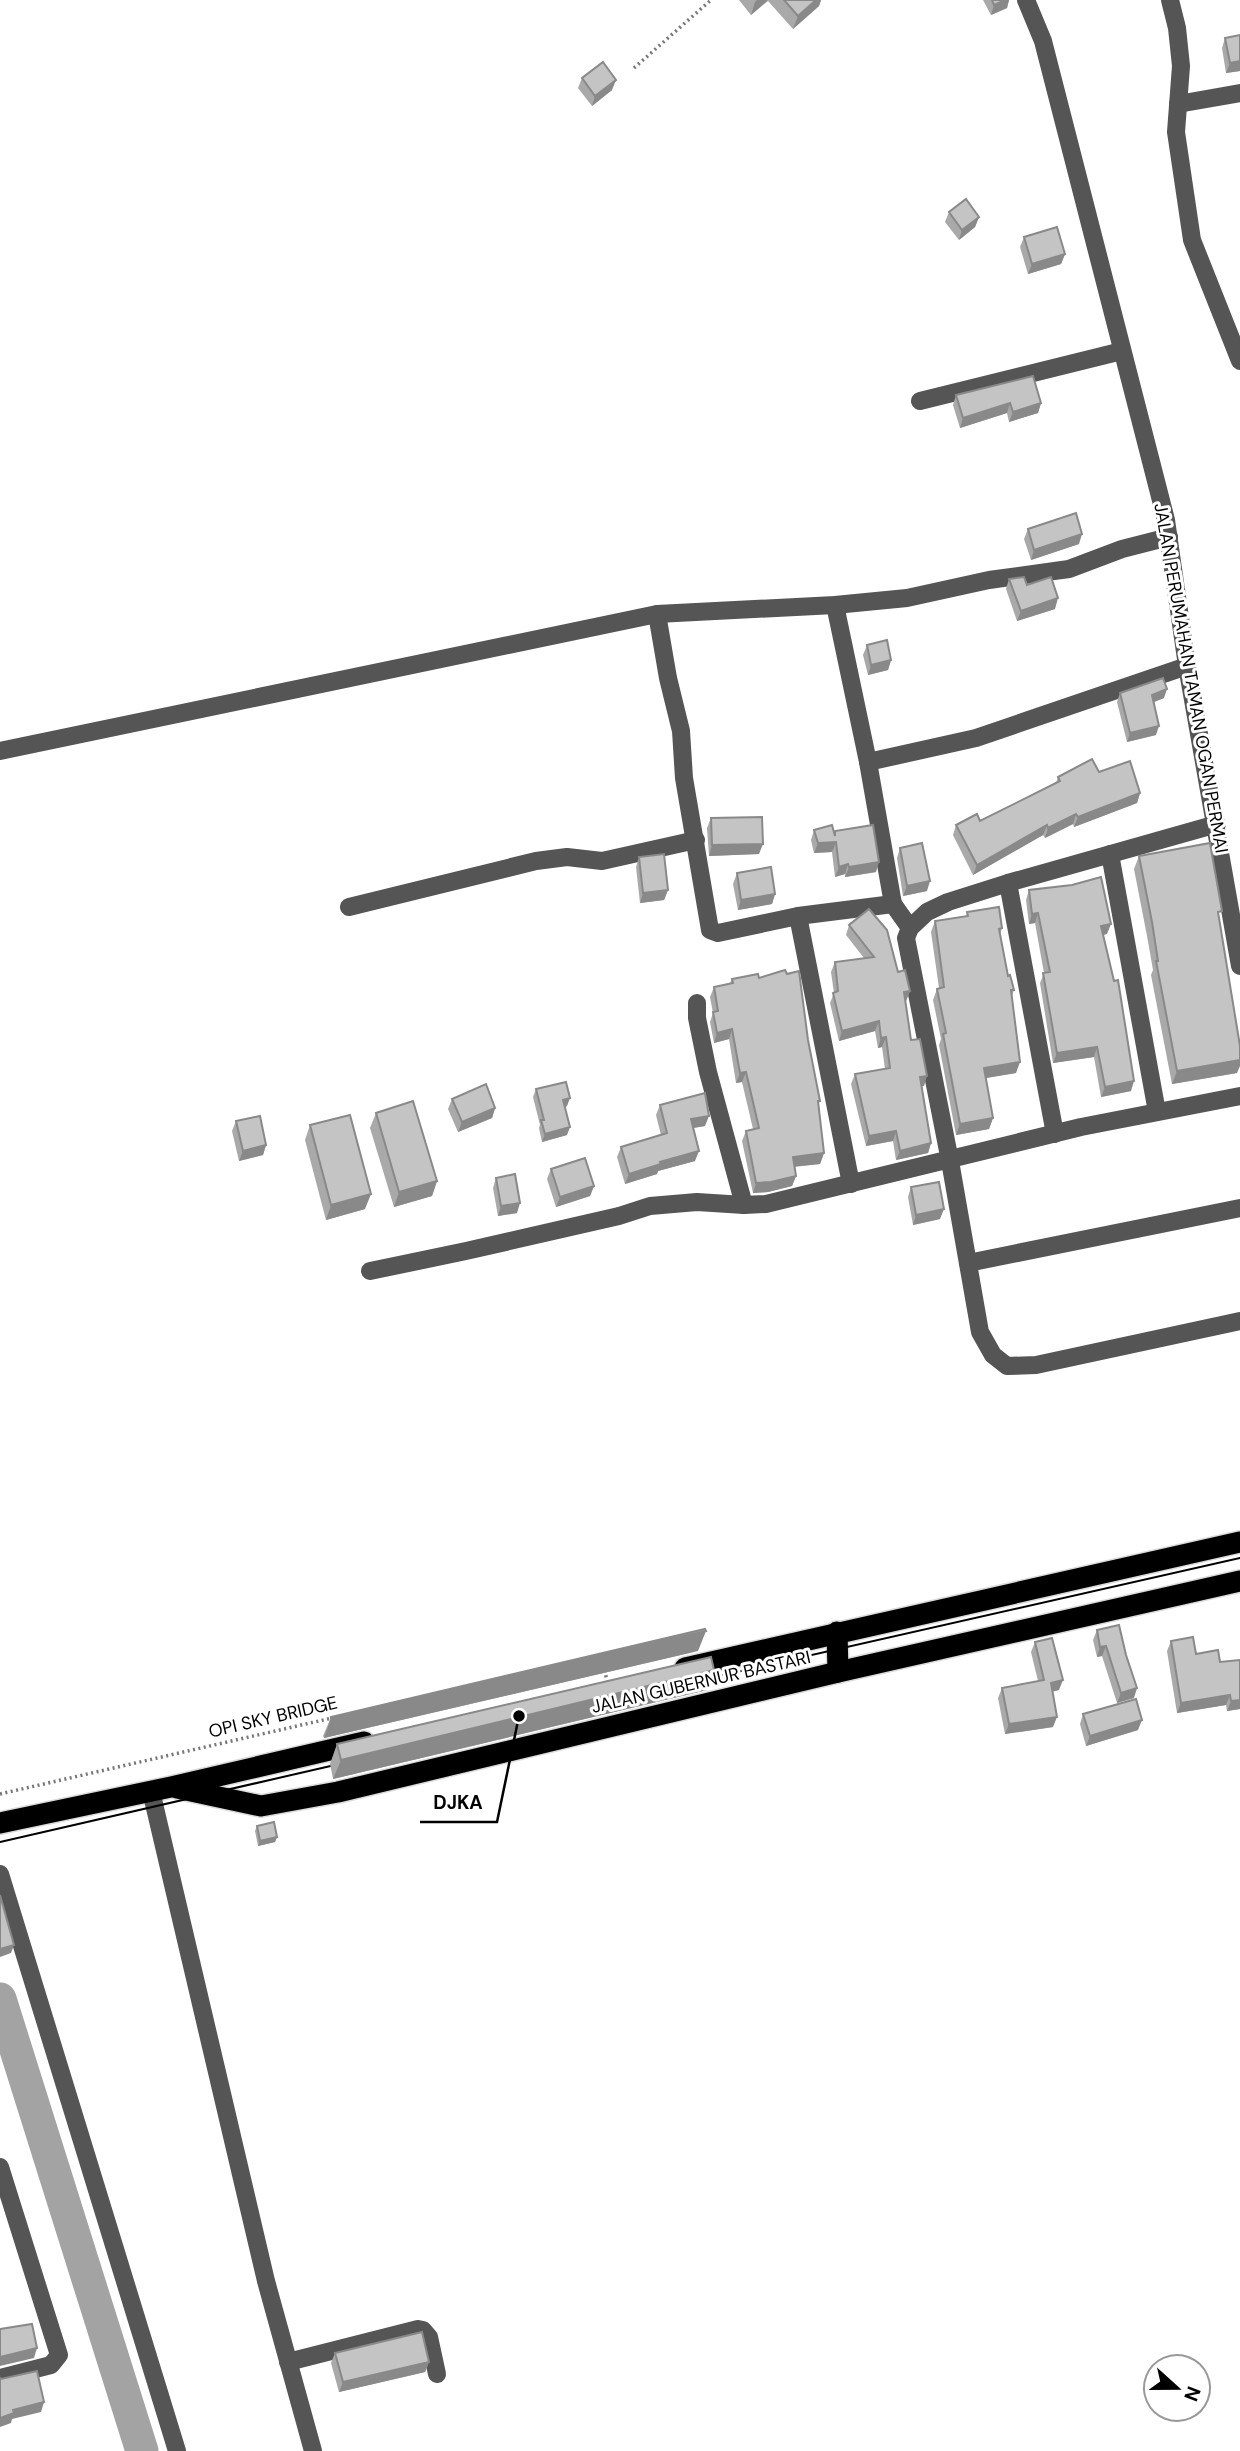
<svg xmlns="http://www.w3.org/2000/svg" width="1240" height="2451" font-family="'DM Sans',sans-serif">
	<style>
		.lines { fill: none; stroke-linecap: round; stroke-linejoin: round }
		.river { stroke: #a3a3a3; stroke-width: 33 }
		.highway-casing { stroke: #dbdbdb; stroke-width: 24 }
		.path { stroke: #777; stroke-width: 3.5; stroke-dasharray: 2 3.5; stroke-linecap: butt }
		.minor { stroke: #555; stroke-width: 18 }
		.highway { stroke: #000; stroke-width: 21 }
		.tram { stroke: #000; stroke-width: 2 }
		.path-bridge { stroke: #777; stroke-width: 3.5; stroke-dasharray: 2 3.5; stroke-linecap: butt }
		.wall { fill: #a9a9a9 }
		.shaded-wall { fill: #898989 }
		.building { fill: #c4c4c4; stroke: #898989; stroke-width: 2 }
		.labels { text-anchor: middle; stroke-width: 6; stroke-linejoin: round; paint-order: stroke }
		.street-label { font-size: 18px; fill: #000; stroke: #fff }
		.leader { fill: none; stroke: #000; stroke-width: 2.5 }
		.callout-dot { fill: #000; stroke: #fff; stroke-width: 2.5 }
		.callout-label { font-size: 19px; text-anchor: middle; font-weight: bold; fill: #000; stroke: #fff; stroke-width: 6; stroke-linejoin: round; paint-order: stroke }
	</style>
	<rect width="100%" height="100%" fill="#fff"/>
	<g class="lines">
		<polyline class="river" points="0,1999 142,2451"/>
		<defs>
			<g id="highway">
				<polyline points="837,1632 838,1672"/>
				<polyline points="685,1668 1240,1542"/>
				<polyline points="177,1788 261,1806 338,1792 838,1672 1240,1581"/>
				<polyline points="0,1823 171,1787 364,1742"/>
			</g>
		</defs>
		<use href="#highway" class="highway-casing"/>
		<polyline class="path" points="634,68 711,0"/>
		<g class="minor">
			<polyline points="1026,0 1043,41 1166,520 1187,666 1240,966"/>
			<polyline points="1170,0 1177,28 1181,66 1176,132 1192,240 1240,361"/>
			<polyline points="1178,104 1240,93"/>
			<polyline points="920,401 1122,351"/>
			<polyline points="835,605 868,762 893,904"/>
			<polyline points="657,614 668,678 681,731 684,778 710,930 718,933 798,916 893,904 910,928"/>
			<polyline points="0,751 657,614 835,605 907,598 989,580 1069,569 1122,549 1169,537"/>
			<polyline points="868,762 976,738 1187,666"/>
			<polyline points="1217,824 1008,883 948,902 927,912 910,928 906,938 950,1161 980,1332 993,1355 1007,1366 1036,1365 1240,1321"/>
			<polyline points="1110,854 1157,1112"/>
			<polyline points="1008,883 1055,1134"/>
			<polyline points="349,907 536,861 567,857 602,861 696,840"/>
			<polyline points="798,916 851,1184"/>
			<polyline points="697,1003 697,1018 708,1072 744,1205"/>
			<polyline points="968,1263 1240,1208"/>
			<polyline points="370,1271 466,1251 619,1216 650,1206 697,1202 744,1205 766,1204 1081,1127 1240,1096"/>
			<polyline points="151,1791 266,2281 313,2451"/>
			<polyline points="0,1874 177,2451"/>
			<polyline points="0,2167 59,2355 51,2365 0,2378"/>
			<polyline points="288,2362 418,2329 423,2330 429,2337 437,2374"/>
		</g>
		<use href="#highway" class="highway"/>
		<g class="tram">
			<polyline points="694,1670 1240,1546"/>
			<polyline points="692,1682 1240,1558"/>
			<polyline points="172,1792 353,1749"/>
			<polyline points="0,1842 348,1762"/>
		</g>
		<g class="path-bridge">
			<polyline points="604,1670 609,1686"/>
			<polyline points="0,1794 332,1718"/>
		</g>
	</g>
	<g class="wall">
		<polygon points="739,0 821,0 819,6 793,29 768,1 751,15"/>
		<polygon points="983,0 1009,0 1007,8 991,15"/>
		<polygon points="1225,38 1240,71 1226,73 1222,48"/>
		<polygon points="582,78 612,90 592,106 578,88"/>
		<polygon points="949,212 979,217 975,227 959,240 945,222"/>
		<polygon points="1024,237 1065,254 1061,264 1028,274 1020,247"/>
		<polygon points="956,395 1041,403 1038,413 1009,422 1007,413 960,428 953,405"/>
		<polygon points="1028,529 1079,544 1031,560 1024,539"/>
		<polygon points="1009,579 1027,585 1055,609 1017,621 1006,589"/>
		<polygon points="867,645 891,660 888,670 868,675 863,655"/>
		<polygon points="1120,693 1164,698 1154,702 1156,735 1127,742 1117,702"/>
		<polygon points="1099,772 1140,793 1137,803 1074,827 1073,824 1045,838 1043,835 973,875 953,835 956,825 980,821 1056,783 1058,777"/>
		<polygon points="711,818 759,854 709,856 707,828"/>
		<polygon points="814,830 834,832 876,872 845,877 845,874 835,877 832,852 814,853 811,840"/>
		<polygon points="900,848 927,891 903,896 897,858"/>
		<polygon points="1139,856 1219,918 1237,1073 1172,1084 1151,975 1153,970 1147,936 1134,869"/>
		<polygon points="639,857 668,890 664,900 640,903 636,867"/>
		<polygon points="737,873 775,894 772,904 738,910 733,884"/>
		<polygon points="1029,890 1107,934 1103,935 1131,1091 1101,1097 1094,1057 1053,1063 1040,983 1044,973 1035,923 1029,924 1026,900"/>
		<polygon points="967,912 1002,928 1000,935 1008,976 1014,990 1012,996 1016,1073 986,1078 993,1118 989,1129 956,1135 939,1045 941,1039 933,1000 937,989 939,988 931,932 935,921 966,917"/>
		<polygon points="849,925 898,972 910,991 906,1001 905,1001 911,1040 924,1086 922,1086 931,1143 928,1153 896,1160 893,1141 866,1146 851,1084 855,1074 885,1069 882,1047 878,1048 875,1031 839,1041 830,1003 834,993 831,972 835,962 864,958 846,935"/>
		<polygon points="759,978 808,1040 820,1101 818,1105 824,1153 820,1164 794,1167 796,1176 792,1186 768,1192 753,1193 742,1141 746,1131 753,1129 742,1082 736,1083 729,1039 714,1043 710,1022 713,1013 710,997 714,987 730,983 732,979"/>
		<polygon points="536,1089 567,1106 565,1107 567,1135 542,1142 539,1128 540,1125 533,1097"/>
		<polygon points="452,1099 495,1108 492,1118 458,1132 448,1109"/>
		<polygon points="660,1105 705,1126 693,1128 695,1161 658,1171 657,1174 625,1184 617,1157 621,1147 661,1135 656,1115"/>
		<polygon points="376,1113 437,1181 432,1196 394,1207 370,1128"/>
		<polygon points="236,1121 266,1145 263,1155 239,1161 232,1131"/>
		<polygon points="310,1125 365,1209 326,1220 305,1140"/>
		<polygon points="551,1169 594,1186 590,1196 556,1207 547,1179"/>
		<polygon points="496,1178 517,1213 498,1216 493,1188"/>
		<polygon points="911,1187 940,1219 913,1225 908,1197"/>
		<polygon points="1097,1630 1134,1698 1117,1703 1102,1656 1097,1657 1093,1640"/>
		<polygon points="1171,1641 1196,1654 1220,1662 1240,1709 1227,1711 1226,1705 1177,1713 1167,1651"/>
		<polygon points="1035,1642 1059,1690 1053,1691 1053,1727 1005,1734 998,1698 1002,1688 1038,1681 1031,1652"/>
		<polygon points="698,1651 324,1738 323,1736 331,1717"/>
		<polygon points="707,1690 333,1779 330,1764 337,1744"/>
		<polygon points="1083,1714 1138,1730 1086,1746 1080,1724"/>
		<polygon points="257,1826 277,1837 275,1842 258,1846 255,1831"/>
		<polygon points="335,2353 429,2362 425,2372 339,2392 331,2363"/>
	</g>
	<g class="shaded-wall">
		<polygon points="757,0 768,0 751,15 755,2"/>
		<polygon points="816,0 821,0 819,6 793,29 798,16"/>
		<polygon points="1005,0 1009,0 1007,8 991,15 994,5"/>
		<polygon points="1240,61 1240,71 1226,73 1230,63"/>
		<polygon points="616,80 612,90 592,106 595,96"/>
		<polygon points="979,217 975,227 959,240 962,230"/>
		<polygon points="1065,254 1061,264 1028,274 1032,264"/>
		<polygon points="1010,403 1007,413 960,428 963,418"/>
		<polygon points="1041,403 1038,413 1009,422 1013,412"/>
		<polygon points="1082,534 1079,544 1031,560 1034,550"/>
		<polygon points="1058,598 1055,609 1017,621 1021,611"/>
		<polygon points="891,660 888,670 868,675 871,665"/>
		<polygon points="1167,689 1164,698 1149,704 1152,695"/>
		<polygon points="1159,726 1156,735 1127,742 1130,733"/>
		<polygon points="1140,793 1137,803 1074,827 1078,817"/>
		<polygon points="1076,814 1073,824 1045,838 1048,828"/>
		<polygon points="1047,825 1043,835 973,875 977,865"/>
		<polygon points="836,842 832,852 814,853 818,843"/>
		<polygon points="763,844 759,854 709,856 712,845"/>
		<polygon points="879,862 876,872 845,877 849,867"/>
		<polygon points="848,864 845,874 835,877 839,867"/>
		<polygon points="930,881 927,891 903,896 907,886"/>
		<polygon points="668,890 664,900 640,903 643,893"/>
		<polygon points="775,894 772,904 738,910 741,900"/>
		<polygon points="1038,913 1035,923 1029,924 1032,914"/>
		<polygon points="1111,924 1107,934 1097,936 1101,926"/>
		<polygon points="910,991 906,1001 900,1002 904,992"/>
		<polygon points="879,1021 875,1031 839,1041 842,1031"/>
		<polygon points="732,1029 729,1039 714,1043 717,1033"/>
		<polygon points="886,1037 882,1047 878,1048 881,1038"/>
		<polygon points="1097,1047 1094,1057 1053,1063 1057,1053"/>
		<polygon points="1240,1060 1240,1066 1237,1073 1172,1084 1177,1071"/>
		<polygon points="1020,1062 1016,1073 980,1079 984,1068"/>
		<polygon points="746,1072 742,1082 736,1083 740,1073"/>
		<polygon points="927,1076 924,1086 917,1087 920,1077"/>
		<polygon points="1134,1081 1131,1091 1101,1097 1105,1087"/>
		<polygon points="570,1098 567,1106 560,1108 563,1100"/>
		<polygon points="495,1108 492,1118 458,1132 462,1122"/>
		<polygon points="709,1116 705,1126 687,1129 691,1119"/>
		<polygon points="993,1118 989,1129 956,1135 960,1124"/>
		<polygon points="570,1127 567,1135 542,1142 545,1134"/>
		<polygon points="896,1131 893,1141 866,1146 869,1136"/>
		<polygon points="931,1143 928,1153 896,1160 900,1151"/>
		<polygon points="266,1145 263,1155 239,1161 243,1151"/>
		<polygon points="699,1151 695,1161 658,1171 657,1174 625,1184 629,1174 660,1162"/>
		<polygon points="824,1153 820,1164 789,1167 793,1157"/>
		<polygon points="796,1176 792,1186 768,1192 753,1193 756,1183"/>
		<polygon points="437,1181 432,1196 394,1207 399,1192"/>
		<polygon points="594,1186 590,1196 556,1207 560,1197"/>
		<polygon points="371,1194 365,1209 326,1220 331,1205"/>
		<polygon points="520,1203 517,1213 498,1216 501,1206"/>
		<polygon points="944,1209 940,1219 913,1225 916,1215"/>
		<polygon points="706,1631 698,1651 324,1738 331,1718"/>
		<polygon points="1106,1646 1102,1656 1097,1657 1100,1647"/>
		<polygon points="714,1670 707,1690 333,1779 341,1760"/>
		<polygon points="1063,1680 1059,1690 1047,1693 1051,1683"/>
		<polygon points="1137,1688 1134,1698 1117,1703 1121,1693"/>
		<polygon points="1230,1695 1226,1705 1177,1713 1181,1703"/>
		<polygon points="1240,1700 1240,1709 1227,1711 1231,1701"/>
		<polygon points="1057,1717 1053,1727 1005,1734 1009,1724"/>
		<polygon points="1142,1720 1138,1730 1086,1746 1090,1736"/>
		<polygon points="277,1837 275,1842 258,1846 260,1841"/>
		<polygon points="14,1945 11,1953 0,1957 0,1949"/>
		<polygon points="37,2348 34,2358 0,2366 0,2357"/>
		<polygon points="429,2362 425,2372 339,2392 343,2382"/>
		<polygon points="44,2402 41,2412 12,2419 11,2423 0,2427 0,2418 13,2410"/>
	</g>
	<g class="building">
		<polygon points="784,0 816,0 798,16"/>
		<polygon points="992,0 1005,0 994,5"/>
		<polygon points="1240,35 1240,61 1230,63 1225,38"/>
		<polygon points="603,62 616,80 595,96 582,78"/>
		<polygon points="966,199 979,217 962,230 949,212"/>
		<polygon points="1057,227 1065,254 1032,264 1024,237"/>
		<polygon points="1033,376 1041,403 1013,412 1010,403 963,418 956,395"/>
		<polygon points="1076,513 1082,534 1034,550 1028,529"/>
		<polygon points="1024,577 1027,585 1051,577 1058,598 1021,611 1009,579"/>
		<polygon points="887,640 891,660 871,665 867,645"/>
		<polygon points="1163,678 1167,689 1152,695 1159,726 1130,733 1120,693"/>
		<polygon points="1092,759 1099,772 1130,761 1140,793 1078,817 1076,814 1048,828 1047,825 977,865 956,825 977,814 980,821 1060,781 1058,777"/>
		<polygon points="762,817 763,844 712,845 711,818"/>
		<polygon points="832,825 835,836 835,831 873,825 879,862 849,867 848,864 839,867 836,842 818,843 814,830"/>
		<polygon points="922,843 930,881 907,886 900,848"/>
		<polygon points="1210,843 1222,911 1218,912 1240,1046 1240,1060 1177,1071 1156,961 1158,961 1152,922 1139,856"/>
		<polygon points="664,854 668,890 643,893 639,857"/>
		<polygon points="771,867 775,894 741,900 737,873"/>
		<polygon points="1101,877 1111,924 1101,926 1114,981 1118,980 1134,1081 1105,1087 1097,1047 1057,1053 1043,973 1050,972 1038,913 1032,914 1029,890 1072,885"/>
		<polygon points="999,907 1002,928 999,929 1008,976 1010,975 1014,990 1011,990 1020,1062 984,1068 993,1118 960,1124 943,1034 946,1033 937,989 944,987 935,921 968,916 967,912"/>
		<polygon points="869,909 887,930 898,972 905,970 910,991 904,992 911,1040 920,1039 927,1076 920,1077 931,1143 900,1151 896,1131 869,1136 855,1074 890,1068 886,1037 881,1038 879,1021 842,1031 833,993 838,991 835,962 874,957 849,925"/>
		<polygon points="785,970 787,974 799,971 808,1040 820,1101 818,1101 824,1153 793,1157 796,1176 771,1182 756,1183 746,1131 759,1128 746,1072 740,1073 732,1029 717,1033 713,1012 718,1011 714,987 733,983 732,979 758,974 759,978"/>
		<polygon points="566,1082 570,1098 563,1100 570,1127 545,1134 541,1120 544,1120 536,1089"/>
		<polygon points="486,1084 495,1108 462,1122 452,1099"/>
		<polygon points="705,1093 709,1116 691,1119 699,1151 660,1162 661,1164 629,1174 621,1147 667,1133 660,1105"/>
		<polygon points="413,1101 437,1181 399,1192 376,1113"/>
		<polygon points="350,1115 371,1194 331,1205 310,1125"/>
		<polygon points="260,1116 266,1145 243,1151 236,1121"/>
		<polygon points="585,1158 594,1186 560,1197 551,1169"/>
		<polygon points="515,1174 520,1203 501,1206 496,1178"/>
		<polygon points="939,1182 944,1209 916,1215 911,1187"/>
		<polygon points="1119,1625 1126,1655 1137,1688 1121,1693 1106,1646 1100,1647 1097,1630"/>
		<polygon points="705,1629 706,1631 331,1718 331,1717"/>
		<polygon points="1193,1637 1196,1654 1218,1650 1220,1662 1240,1660 1240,1700 1231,1701 1230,1695 1181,1703 1171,1641"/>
		<polygon points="1052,1638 1063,1680 1051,1683 1057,1717 1009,1724 1002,1688 1044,1680 1035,1642"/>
		<polygon points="711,1657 714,1670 341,1760 337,1744"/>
		<polygon points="1136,1699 1142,1720 1090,1736 1083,1714"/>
		<polygon points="274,1822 277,1837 260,1841 257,1826"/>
		<polygon points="0,1895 14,1945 0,1949"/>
		<polygon points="32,2324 37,2348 0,2357 0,2329"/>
		<polygon points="422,2332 429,2362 343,2382 335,2353"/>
		<polygon points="37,2371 44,2402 13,2410 14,2413 0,2418 0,2378 1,2379"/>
	</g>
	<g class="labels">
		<g class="street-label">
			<text transform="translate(1191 678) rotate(80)" y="6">JALAN PERUMAHAN TAMAN OGAN PERMAI</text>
			<text transform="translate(701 1682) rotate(-13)" y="6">JALAN GUBERNUR BASTARI</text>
			<text transform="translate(273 1717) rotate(-13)" y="6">OPI SKY BRIDGE</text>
		</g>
	</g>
	<path class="leader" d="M519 1716L497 1822H420"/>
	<circle class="callout-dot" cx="519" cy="1716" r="7"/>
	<g class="callout-label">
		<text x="458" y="1809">DJKA</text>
	</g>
	<g transform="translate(1177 2388) rotate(111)"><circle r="33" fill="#ffffff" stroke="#999999" stroke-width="2"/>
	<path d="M0-5L12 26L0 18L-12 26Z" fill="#000000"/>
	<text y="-10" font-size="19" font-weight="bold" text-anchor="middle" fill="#000000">N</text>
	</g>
</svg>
